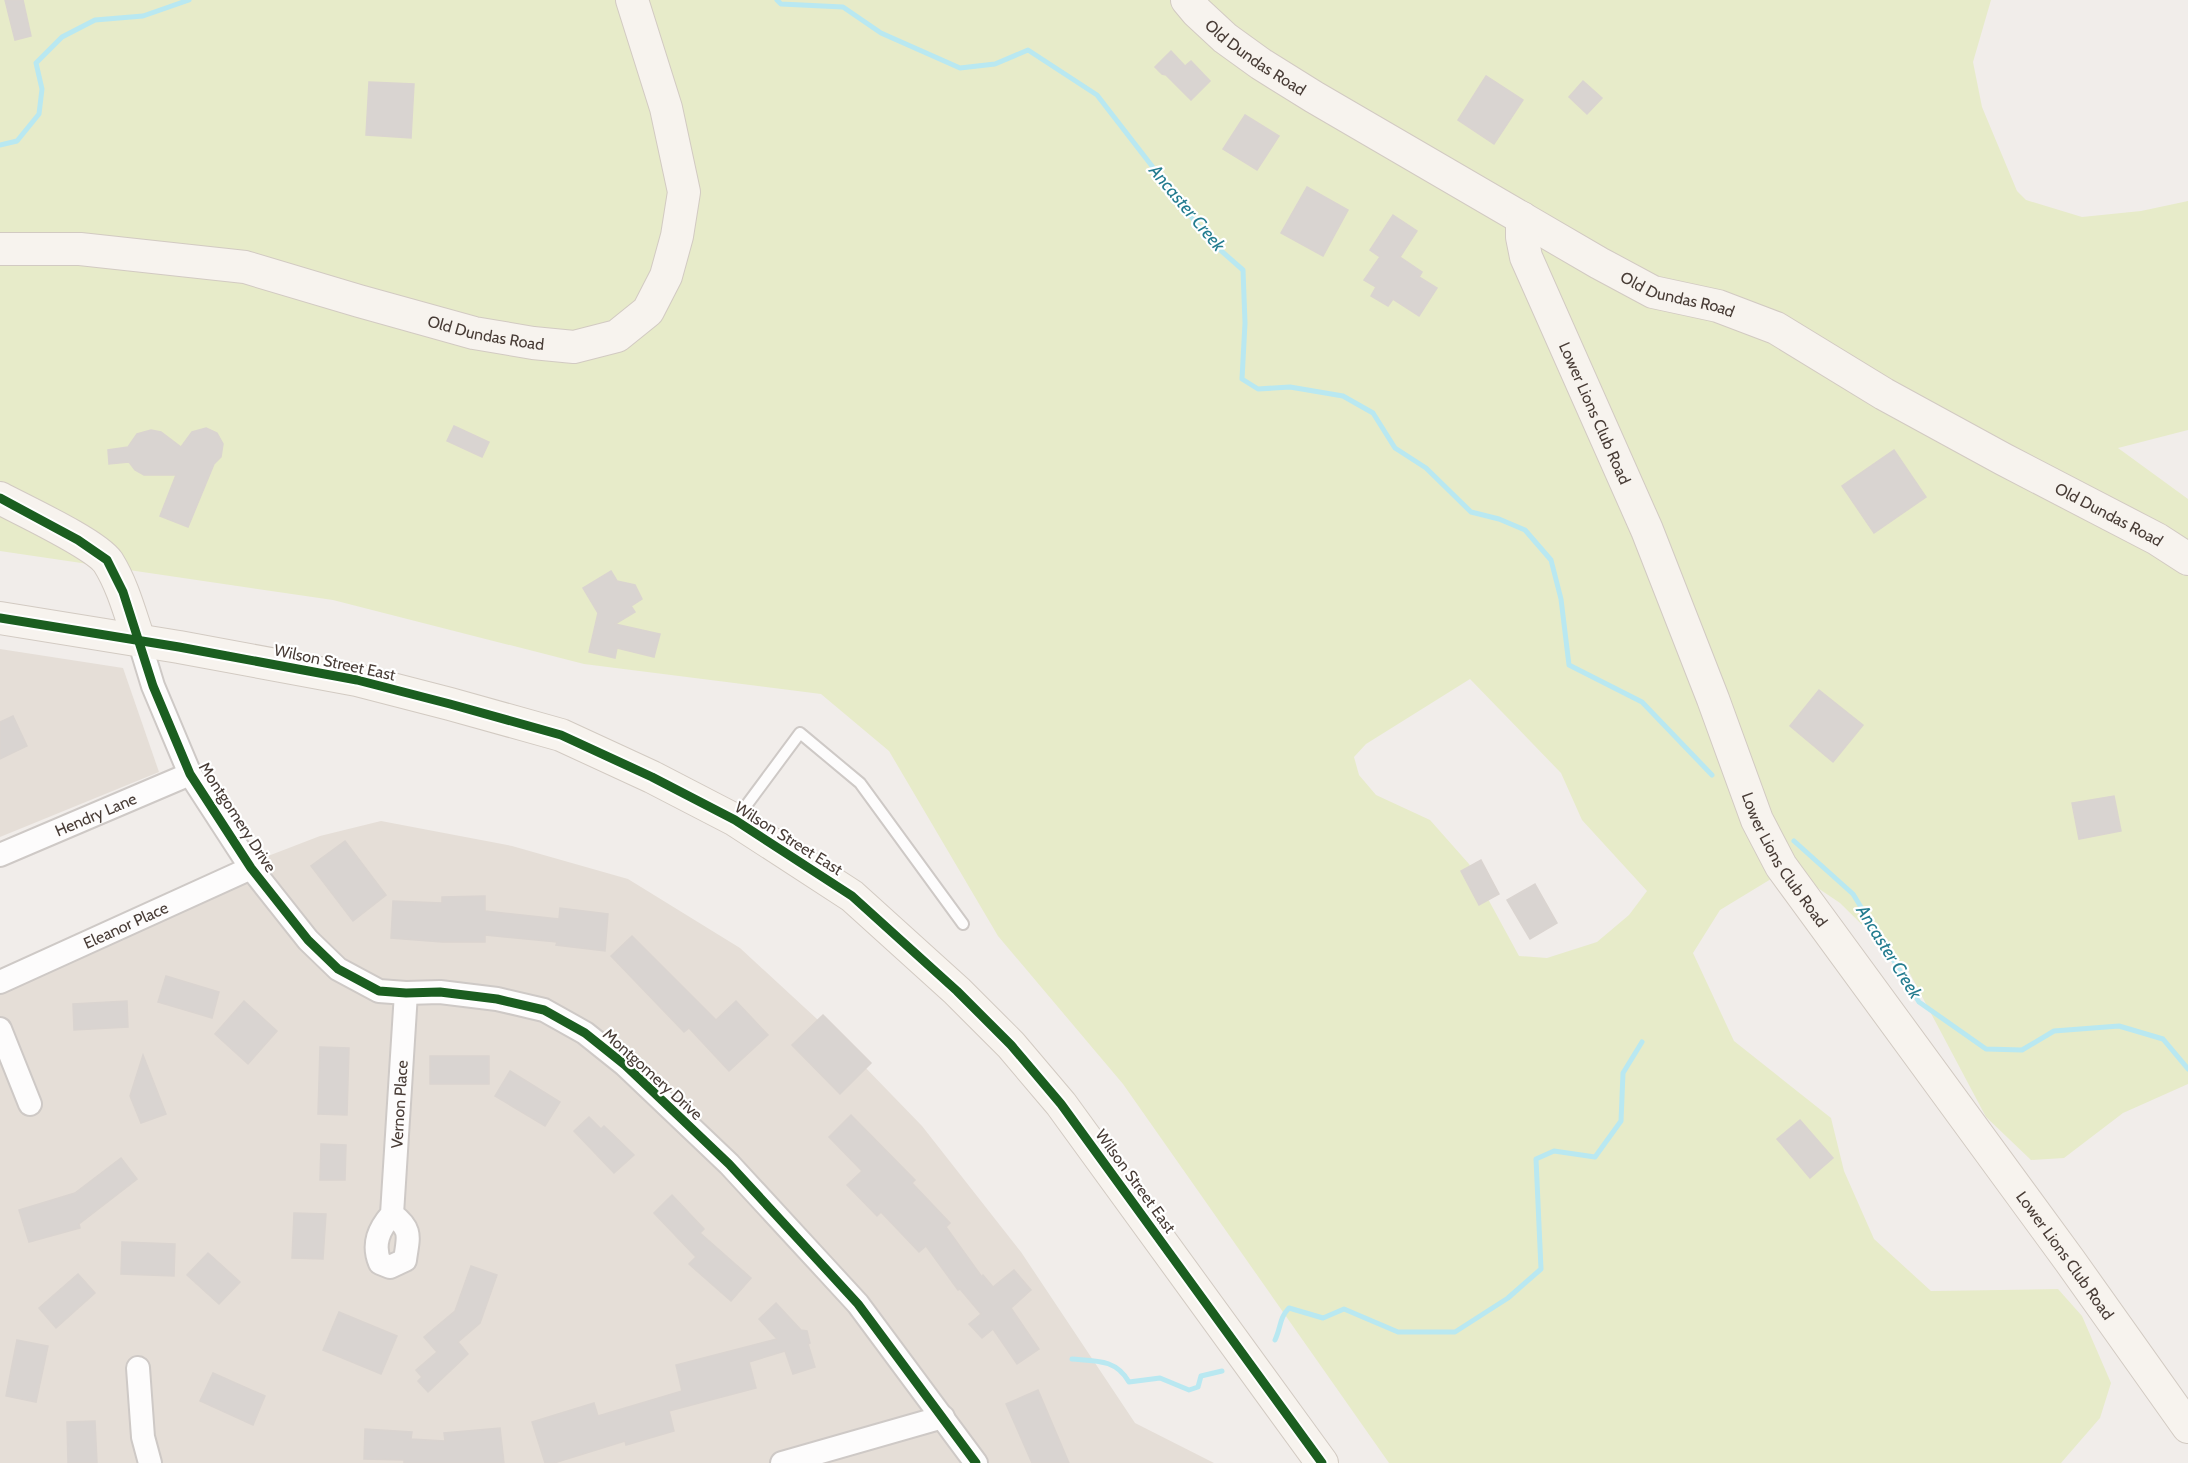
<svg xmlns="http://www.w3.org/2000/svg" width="2188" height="1463" font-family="Cabin,sans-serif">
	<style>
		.residential { fill: #e5ded7 }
		.green { fill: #e7ebc9; fill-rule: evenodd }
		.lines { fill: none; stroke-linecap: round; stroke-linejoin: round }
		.stream { stroke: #b9e8f1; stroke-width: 5 }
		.building { fill: #d9d4d1; stroke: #dad4d0; stroke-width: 1.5 }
		.lane-casing { stroke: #cec9c6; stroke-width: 14 }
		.street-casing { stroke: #cec9c6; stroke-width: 26 }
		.secondary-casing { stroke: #d2cac2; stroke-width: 34 }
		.lane { stroke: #fdfcfc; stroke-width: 10 }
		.street { stroke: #fdfcfc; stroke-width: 22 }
		.secondary { stroke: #f7f3ee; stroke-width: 32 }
		.cycleway-casing { stroke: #fff; stroke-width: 13 }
		.cycleway { stroke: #1b5e20; stroke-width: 9 }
		.labels { text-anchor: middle; stroke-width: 4.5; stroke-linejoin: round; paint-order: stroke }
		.street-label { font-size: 16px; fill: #483c36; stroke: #fff }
		.water-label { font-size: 18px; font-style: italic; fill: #237c8f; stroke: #fff }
	</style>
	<rect width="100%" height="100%" fill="#f1edea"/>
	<g class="residential">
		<polygon points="0,649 123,668 159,772 0,837"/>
		<polygon points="381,821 512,846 628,879 740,948 830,1031 922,1126 1021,1252 1135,1423 1214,1463 0,1463 0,977 255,861 320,836"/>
	</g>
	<path class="green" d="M 0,0 L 1991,0 L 1973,62 L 1982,107 L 2017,191 L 2026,200 L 2082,217 L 2141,211 L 2188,201 L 2188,430 L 2118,448 L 2188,499 L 2188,1084 L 2123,1113 L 2064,1158 L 2031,1160 L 1986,1117 L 1908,970 L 1840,903 L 1797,874 L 1781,873 L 1720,910 L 1693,953 L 1734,1041 L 1831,1118 L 1844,1171 L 1874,1239 L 1931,1291 L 2058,1289 L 2082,1316 L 2111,1383 L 2100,1418 L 2061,1463 L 1389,1463 L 1123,1084 L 998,936 L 889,751 L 821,694 L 584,664 L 333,600 L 0,551 ZM 1470,679 L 1561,773 L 1582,820 L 1647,891 L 1629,915 L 1597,942 L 1547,958 L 1519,956 L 1469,864 L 1430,820 L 1376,795 L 1359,775 L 1354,757 L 1366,744 Z"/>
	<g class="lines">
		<g class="stream">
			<polyline points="777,0 781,4 843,7 881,33 960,68 995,64 1028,50 1097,95 1210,241 1243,270 1245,323 1242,379 1258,389 1290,387 1343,396 1373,413 1395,448 1426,468 1471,512 1499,519 1525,530 1551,560 1561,599 1569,665 1642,702 1712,775"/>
			<polyline points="0,145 17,141 39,114 42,89 36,63 62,37 95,20 143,16 189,0"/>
			<polyline points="1794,841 1853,894 1919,1002 1986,1049 2022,1050 2054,1031 2119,1026 2163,1039 2188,1069"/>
			<path d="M 1275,1340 C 1281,1328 1279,1318 1289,1308 L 1323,1318 L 1344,1309 L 1398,1332 L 1455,1332 L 1508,1298 L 1541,1269 L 1536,1159 L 1554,1151 L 1595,1157 L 1621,1121 L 1623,1073 L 1642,1042"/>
			<path d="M 1072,1359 C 1096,1361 1116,1359 1129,1382 L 1160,1378 L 1189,1390 L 1198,1387 L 1201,1376 L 1222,1371"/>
		</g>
	</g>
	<g class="building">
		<polygon points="5,0 23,0 31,36 15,40"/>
		<polygon points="1171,51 1185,66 1191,61 1210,81 1191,100 1166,75 1162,74 1155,67"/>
		<polygon points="1486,76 1523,100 1494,144 1458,120"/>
		<polygon points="1583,81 1602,98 1587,114 1569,97"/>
		<polygon points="369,82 414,84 411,138 366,135"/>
		<polygon points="1245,115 1279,136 1257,170 1223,149"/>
		<polygon points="1307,187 1348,210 1323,256 1281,233"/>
		<polygon points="1393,215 1417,231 1400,257 1422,272 1419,277 1437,288 1419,316 1393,299 1388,306 1371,296 1376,287 1364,280 1380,257 1370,250"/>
		<polygon points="454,426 489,442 482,457 447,441"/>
		<polygon points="206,428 217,433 223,444 221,457 214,464 188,527 160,516 176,475 144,475 135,470 129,462 109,464 108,450 128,447 137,434 151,430 161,432 181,447 192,432"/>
		<polygon points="1894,450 1926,497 1874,533 1842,486"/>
		<polygon points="611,571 617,581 635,585 642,599 631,606 635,612 615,624 660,634 654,657 617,648 615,658 589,652 598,613 583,588"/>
		<polygon points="1819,690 1863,725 1833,762 1790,726"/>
		<polygon points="13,716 27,746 0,759 0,722"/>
		<polygon points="2114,796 2121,831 2079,839 2072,803"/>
		<polygon points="345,841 386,895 353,921 311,866"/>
		<polygon points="1481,860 1499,894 1479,905 1461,871"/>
		<polygon points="1535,884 1557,923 1530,939 1507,900"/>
		<polygon points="485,896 485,911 559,919 560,908 608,914 605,951 556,945 557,942 485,935 485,942 442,942 391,938 393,901 442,903 442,897"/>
		<polygon points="632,936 716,1020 736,1001 768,1035 729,1071 689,1028 684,1032 611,956"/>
		<polygon points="166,976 219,992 212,1018 158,1002"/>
		<polygon points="127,1001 128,1027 74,1030 73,1004"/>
		<polygon points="244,1001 277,1031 248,1064 215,1034"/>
		<polygon points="823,1015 871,1063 840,1094 792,1045"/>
		<polygon points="320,1047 349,1048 347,1115 318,1114"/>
		<polygon points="143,1055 166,1114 141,1123 130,1096"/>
		<rect x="430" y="1056" width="59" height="28"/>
		<polygon points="510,1071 560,1102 545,1126 495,1096"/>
		<polygon points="851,1115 915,1180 912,1183 950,1223 946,1227 982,1277 983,1275 993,1287 1014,1270 1031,1290 1011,1308 1039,1349 1017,1364 993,1329 982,1338 969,1324 981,1314 960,1289 958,1290 926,1246 919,1252 881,1212 877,1216 847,1185 862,1171 829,1137"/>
		<polygon points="589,1117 601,1129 604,1126 634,1155 614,1173 574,1131"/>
		<polygon points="1800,1120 1833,1158 1810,1178 1777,1139"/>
		<polygon points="321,1144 346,1145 345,1180 320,1180"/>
		<polygon points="121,1158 137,1179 79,1224 80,1228 29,1242 19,1210 75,1193"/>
		<polygon points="672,1195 704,1229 700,1233 751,1278 731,1301 689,1264 696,1257 654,1213"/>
		<polygon points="294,1213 326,1214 323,1259 292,1258"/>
		<polygon points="122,1242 175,1244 174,1276 121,1274"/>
		<polygon points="208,1253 240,1282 219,1304 187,1275"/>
		<polygon points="471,1266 497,1275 480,1323 458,1342 468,1354 428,1392 418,1381 422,1377 416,1370 437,1352 424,1337 455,1311"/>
		<polygon points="78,1274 95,1293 56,1328 39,1308"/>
		<polygon points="776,1303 801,1330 807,1331 810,1343 808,1344 815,1367 793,1374 785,1351 749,1362 756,1388 669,1411 674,1431 626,1445 625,1441 554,1463 545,1463 532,1422 594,1403 598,1416 682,1391 676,1365 777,1339 759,1319"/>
		<polygon points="339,1312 397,1336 381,1374 323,1350"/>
		<polygon points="17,1340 48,1346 36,1402 6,1396"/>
		<polygon points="213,1373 265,1396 253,1425 200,1401"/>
		<polygon points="1038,1390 1069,1463 1032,1463 1006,1404"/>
		<polygon points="95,1421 97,1463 68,1463 67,1422"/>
		<polygon points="500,1428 504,1463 404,1463 404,1460 364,1459 365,1429 412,1432 411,1439 445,1441 444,1433"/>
	</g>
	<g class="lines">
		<defs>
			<polyline id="lane" points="737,818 800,733 860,783 963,924"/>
			<g id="street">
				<polyline points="139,640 153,686 190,774 251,868 308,940 338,969 379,991 406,993 440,992 497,999 544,1010 585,1033 625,1065 729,1164 824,1267 858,1304 976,1463"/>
				<path id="s1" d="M 0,855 L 190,774"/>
				<path id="s2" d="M 0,982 L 251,868"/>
				<polyline points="0,1029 30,1104"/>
				<path id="s3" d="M 392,1214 C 413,1230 408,1237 405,1260 L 390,1267 L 380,1263 C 372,1244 379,1229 392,1214 L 406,993"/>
				<polyline points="138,1368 143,1437 150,1463"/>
				<polyline points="782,1463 943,1417"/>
			</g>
			<g id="secondary">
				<path id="s4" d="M 1187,0 L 1197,12 L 1225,38 L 1261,64 L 1314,97 L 1599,263 L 1653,292 L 1718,306 L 1776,328 L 1884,394 L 2003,459 L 2157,539 L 2188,559"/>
				<path id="s5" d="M 1522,218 L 1522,237 L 1526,257 L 1647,530 L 1713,699 L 1757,820 L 1781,866 L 2070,1261 L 2188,1427"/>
				<path id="s6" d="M 0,249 L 80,249 L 245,267 L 359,301 L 474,333 L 533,343 L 574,347 L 617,336 L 648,311 L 666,276 L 677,236 L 684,192 L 666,108 L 632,0"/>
				<path d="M 0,498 C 24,511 94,543 108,562 C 123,586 130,614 139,640"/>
				<polyline points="0,618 179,647 357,680 450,704 561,735 652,777 735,820 852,896 957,991 1011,1045 1061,1104 1322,1463"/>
			</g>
		</defs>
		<use href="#lane" class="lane-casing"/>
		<use href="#street" class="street-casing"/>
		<use href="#secondary" class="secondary-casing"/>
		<use href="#lane" class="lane"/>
		<use href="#street" class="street"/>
		<use href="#secondary" class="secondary"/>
		<defs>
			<g id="cycleway">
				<polyline points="0,498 78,540 107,560 123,592 153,686 190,774 251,868 308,940 338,969 379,991 406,993 440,992 497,999 544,1010 585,1033 625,1065 729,1164 824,1267 858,1304 976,1463"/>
				<polyline points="0,618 179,647 357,680 450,704 561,735 652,777 735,820 852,896 957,991 1011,1045 1061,1104 1322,1463"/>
			</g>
		</defs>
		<use href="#cycleway" class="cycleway-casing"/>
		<use href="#cycleway" class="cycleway"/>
	</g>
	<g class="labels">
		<g class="street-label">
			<text dy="6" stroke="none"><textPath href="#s4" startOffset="90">Old Dundas Road</textPath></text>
			<text dy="6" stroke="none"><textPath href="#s4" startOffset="576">Old Dundas Road</textPath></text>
			<text dy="6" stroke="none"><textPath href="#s6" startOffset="496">Old Dundas Road</textPath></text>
			<text dy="6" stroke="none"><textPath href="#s5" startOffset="210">Lower Lions Club Road</textPath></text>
			<text dy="6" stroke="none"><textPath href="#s4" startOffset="1062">Old Dundas Road</textPath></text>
			<text transform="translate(335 662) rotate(12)" y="6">Wilson Street East</text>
			<text dy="6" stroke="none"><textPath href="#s1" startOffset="104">Hendry Lane</textPath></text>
			<text transform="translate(238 817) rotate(57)" y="6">Montgomery Drive</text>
			<text transform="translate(789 838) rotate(32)" y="6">Wilson Street East</text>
			<text dy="6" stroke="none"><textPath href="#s5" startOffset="696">Lower Lions Club Road</textPath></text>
			<text dy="6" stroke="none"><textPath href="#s2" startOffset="138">Eleanor Place</textPath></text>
			<text transform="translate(653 1074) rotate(42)" y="6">Montgomery Drive</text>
			<text dy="6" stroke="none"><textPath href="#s3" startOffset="243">Vernon Place</textPath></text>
			<text transform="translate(1136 1181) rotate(54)" y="6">Wilson Street East</text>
			<text dy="6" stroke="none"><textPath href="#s5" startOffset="1182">Lower Lions Club Road</textPath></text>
		</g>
		<g class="water-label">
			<text transform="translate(1187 208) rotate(50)" y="6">Ancaster Creek</text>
			<text transform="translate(1889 952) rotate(58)" y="6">Ancaster Creek</text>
		</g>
	</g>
</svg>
